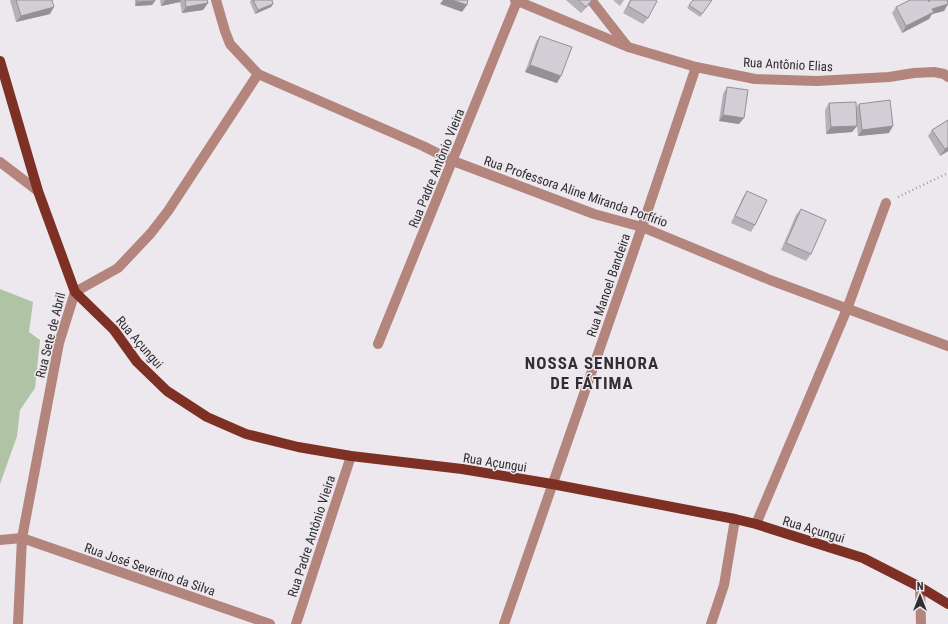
<svg xmlns="http://www.w3.org/2000/svg" width="948" height="624" font-family="'Roboto Condensed',sans-serif">
	<style>
		.green { fill: #b0c3a5 }
		.lines { fill: none; stroke-linecap: round; stroke-linejoin: round }
		.path { stroke: #a29fa4; stroke-width: 2.5; stroke-dasharray: 1 3; stroke-linecap: butt }
		.minor { stroke: #b3857c; stroke-width: 10 }
		.major { stroke: #7d3023; stroke-width: 10 }
		.wall { fill: #b5b1b7 }
		.shaded-wall { fill: #949095 }
		.building { fill: #d3ced5; stroke: #949095 }
		.labels { text-anchor: middle; stroke-width: 3; stroke-linejoin: round; paint-order: stroke }
		.street-label { font-size: 13px; fill: #2f2d30; stroke: #ece8ee }
		.district-label { font-size: 17px; font-weight: bold; letter-spacing: 1px; fill: #322e33; stroke: #ece8ee }
	</style>
	<rect width="100%" height="100%" fill="#ece8ee"/>
	<polygon class="green" points="0,289 33,302 29,332 40,340 35,388 20,410 17,436 0,484"/>
	<g class="lines">
		<polyline class="path" points="898,197 948,173"/>
		<g class="minor">
			<polyline points="216,0 225,31 230,44 258,74 423,146 453,161 594,214 642,227 770,280 948,346"/>
			<polyline points="515,0 628,47 696,67 755,79 817,81 889,77 914,73 934,72 944,74 948,77"/>
			<polyline points="591,0 627,46"/>
			<polyline points="0,162 38,191"/>
			<polyline points="378,344 517,1"/>
			<polyline points="756,524 847,309 886,203"/>
			<polyline points="0,540 22,538 270,624"/>
			<polyline points="920,587 921,624"/>
			<polyline points="18,624 22,538 59,343 75,292 118,268 151,233 168,211 258,74"/>
			<polyline points="296,624 351,456"/>
			<polyline points="504,624 642,227 696,67"/>
			<polyline points="711,624 724,585 735,519"/>
		</g>
		<polyline class="major" points="0,61 38,191 75,292 114,330 137,362 167,391 207,417 246,434 298,447 351,456 462,469 552,484 735,519 756,524 863,558 920,587 948,604"/>
	</g>
	<g class="wall">
		<polygon points="10,0 52,0 50,14 16,22"/>
		<polygon points="135,0 155,0 152,5 135,6"/>
		<polygon points="160,0 207,0 208,3 203,10 182,13 180,2 161,6"/>
		<polygon points="251,0 272,0 273,4 271,7 255,14 250,2"/>
		<polygon points="566,0 593,0 581,13"/>
		<polygon points="613,0 624,0 620,6"/>
		<polygon points="630,0 655,0 648,18 643,24 623,13"/>
		<polygon points="693,0 712,0 700,17 687,8"/>
		<polygon points="910,0 948,0 948,6 947,5 944,11 932,14 929,19 902,33 892,13 896,7"/>
		<polygon points="540,36 557,83 525,72 536,42"/>
		<polygon points="727,87 739,124 719,121 723,94"/>
		<polygon points="829,103 856,108 859,104 889,133 858,136 857,126 852,132 826,134 825,110"/>
		<polygon points="948,120 948,151 940,156 928,136 932,130"/>
		<polygon points="747,191 755,225 751,232 731,223 743,197"/>
		<polygon points="801,209 811,254 806,261 781,250 796,215"/>
	</g>
	<g class="shaded-wall">
		<polygon points="165,0 181,0 180,2 161,6"/>
		<polygon points="443,0 452,0 467,5 462,12 440,4"/>
		<polygon points="592,0 593,0 581,13 586,7"/>
		<polygon points="155,1 152,5 135,6 137,2"/>
		<polygon points="208,3 203,10 182,13 186,7"/>
		<polygon points="273,4 271,7 255,14 258,10"/>
		<polygon points="948,4 944,11 932,14 929,19 902,33 906,26 932,9"/>
		<polygon points="54,7 50,14 16,22 21,16"/>
		<polygon points="530,65 561,76 557,83 525,72"/>
		<polygon points="723,115 744,118 739,124 719,121"/>
		<polygon points="857,126 852,132 826,134 831,127"/>
		<polygon points="893,126 889,133 858,136 862,130"/>
		<polygon points="948,147 948,151 940,156 945,149"/>
	</g>
	<g class="building">
		<polygon points="16,0 52,0 54,7 21,16"/>
		<polygon points="137,0 155,0 155,1 137,2"/>
		<polygon points="185,0 207,0 208,3 186,7"/>
		<polygon points="253,0 272,0 273,4 258,10"/>
		<polygon points="452,0 468,0 467,5"/>
		<polygon points="578,0 592,0 586,7"/>
		<polygon points="631,0 655,0 657,1 648,18 628,6"/>
		<polygon points="693,0 712,0 702,14 689,5"/>
		<polygon points="910,0 928,0 929,2 929,0 947,0 948,4 932,9 934,12 906,26 896,7"/>
		<polygon points="540,36 572,47 561,76 530,65"/>
		<polygon points="727,87 748,90 744,118 723,115"/>
		<polygon points="890,100 893,126 862,130 859,104"/>
		<polygon points="856,102 857,126 831,127 829,103"/>
		<polygon points="948,120 948,147 945,149 932,130"/>
		<polygon points="747,191 767,200 755,225 735,216"/>
		<polygon points="801,209 826,220 811,254 786,243"/>
	</g>
	<g class="labels">
		<g class="street-label">
			<text transform="translate(788 64) rotate(3)" y="5">Rua Antônio Elias</text>
			<text transform="translate(436 168) rotate(-68)" y="5">Rua Padre Antônio Vieira</text>
			<text transform="translate(576 191) rotate(19)" y="5">Rua Professora Aline Miranda Porfírio</text>
			<text transform="translate(608 285) rotate(-71)" y="5">Rua Manoel Bandeira</text>
			<text transform="translate(50 335) rotate(-76)" y="5">Rua Sete de Abril</text>
			<text transform="translate(140 342) rotate(49)" y="5">Rua Açungui</text>
			<text transform="translate(495 462) rotate(9)" y="5">Rua Açungui</text>
			<text transform="translate(814 529) rotate(17)" y="5">Rua Açungui</text>
			<text transform="translate(311 536) rotate(-72)" y="5">Rua Padre Antônio Vieira</text>
			<text transform="translate(150 569) rotate(19)" y="5">Rua José Severino da Silva</text>
		</g>
		<g class="district-label">
			<text x="592" y="369">NOSSA SENHORA<tspan x="592" dy="20">DE FÁTIMA</tspan></text>
		</g>
	</g>
	<g transform="translate(920 596)" stroke="#ece8ee" stroke-width="3" paint-order="stroke">
	<path d="M0-3L7 15L0 10L-7 15Z" fill="#2f2d30"/>
	<text y="-6" font-size="11" font-weight="bold" text-anchor="middle" fill="#2f2d30">N</text>
	</g>
</svg>
